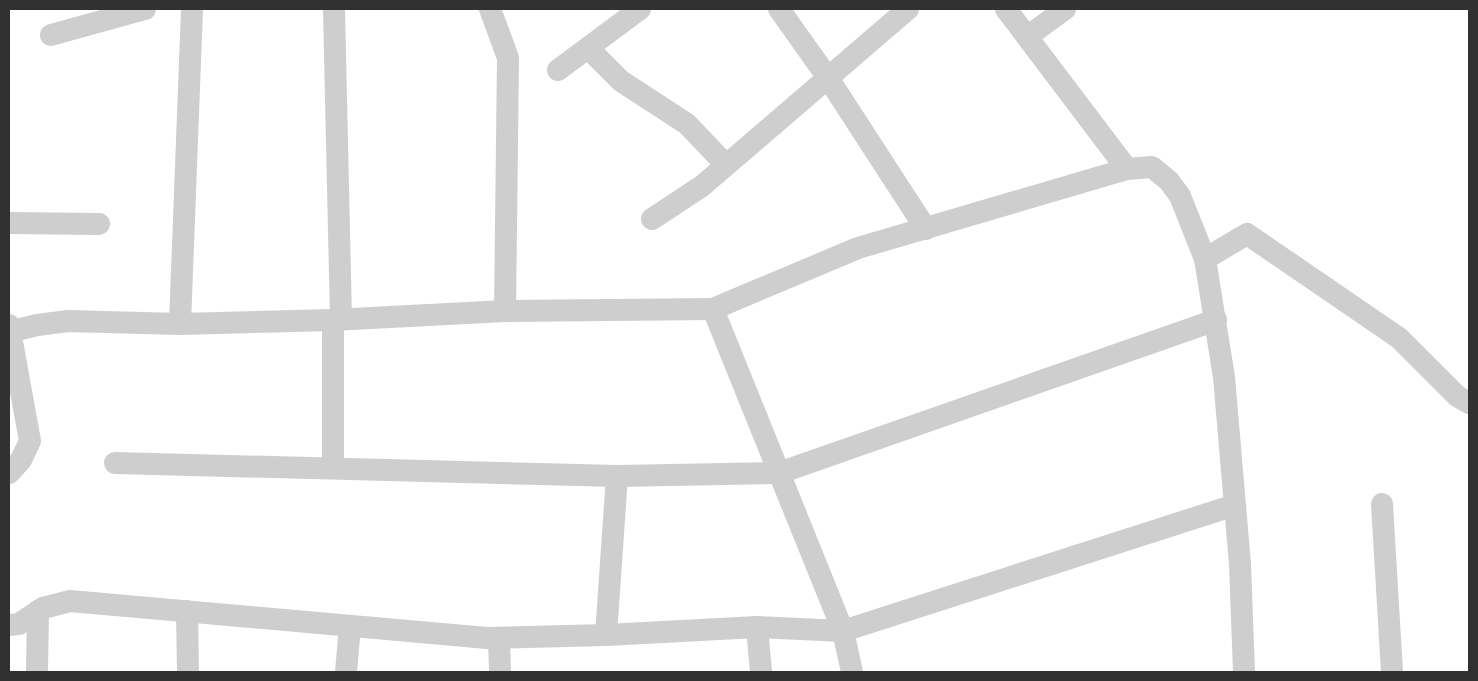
<svg xmlns="http://www.w3.org/2000/svg" width="1478" height="681" font-family="Rubik,sans-serif">
	<style>
		.lines { fill: none; stroke-linecap: round; stroke-linejoin: round }
		.street { stroke: #cecece; stroke-width: 22 }
	</style>
	<rect width="100%" height="100%" fill="#fff"/>
	<g class="lines">
		<g class="street">
			<polyline points="334,9 341,319"/>
			<polyline points="490,9 508,58 505,311 713,309"/>
			<polyline points="779,9 828,78 926,229"/>
			<polyline points="1006,9 1127,169"/>
			<polyline points="51,35 145,9"/>
			<polyline points="1027,37 1065,9"/>
			<polyline points="588,48 621,81 687,124 726,165"/>
			<polyline points="558,70 640,9"/>
			<polyline points="652,219 702,186 908,9"/>
			<polyline points="9,223 99,224"/>
			<polyline points="1205,259 1247,234 1399,338 1457,396 1469,403"/>
			<polyline points="180,324 192,9"/>
			<polyline points="9,325 30,441 21,460 9,473"/>
			<polyline points="9,332 37,325 68,321 180,324 333,320 505,311"/>
			<polyline points="115,463 617,476 779,473 1216,320"/>
			<polyline points="333,468 333,320"/>
			<polyline points="1382,504 1392,672"/>
			<polyline points="187,611 188,672"/>
			<polyline points="9,625 19,624 43,608 70,601 487,638 606,635 757,627 843,631 1235,505"/>
			<polyline points="757,627 761,672"/>
			<polyline points="606,635 617,476"/>
			<polyline points="499,638 500,672"/>
			<polyline points="37,672 38,611"/>
			<polyline points="346,672 350,626"/>
			<polyline points="852,672 843,631 713,309 858,248 1127,169 1152,167 1169,181 1180,196 1205,259 1224,377 1240,564 1244,672"/>
		</g>
	</g>
	<rect width="1478" height="681" fill="none" stroke="#313131" stroke-width="20"/>
</svg>
